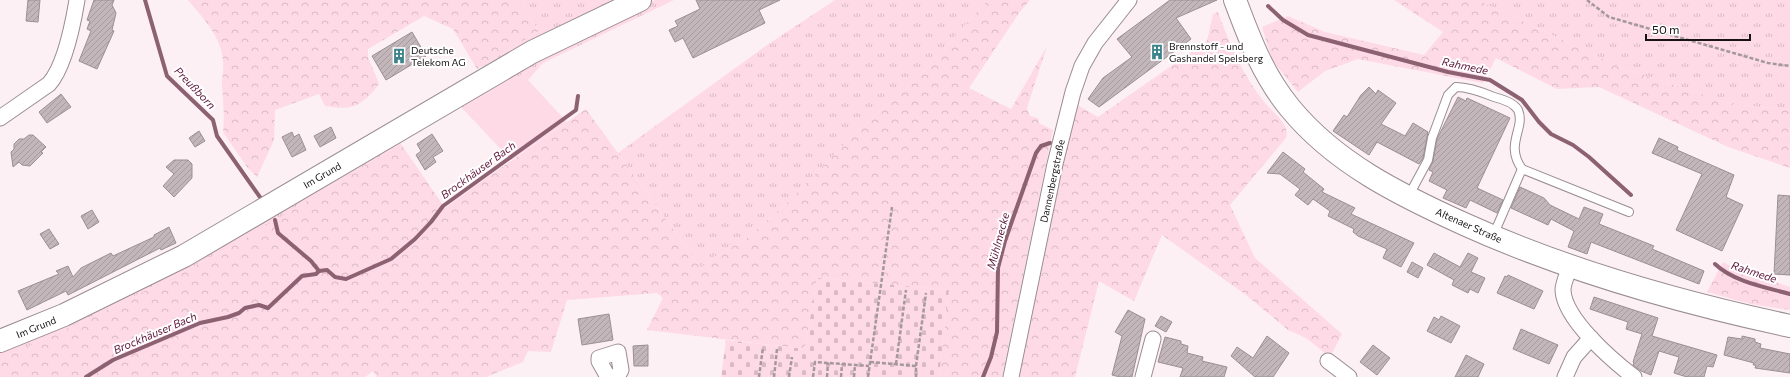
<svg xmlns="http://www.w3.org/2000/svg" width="1790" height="377" font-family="Commissioner,sans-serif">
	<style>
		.grass { fill: url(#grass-tufts) }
		.forest { fill: url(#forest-crowns) }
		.cemetery { fill: url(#cemetery-stones) }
		.garden { fill: #fed9e6 }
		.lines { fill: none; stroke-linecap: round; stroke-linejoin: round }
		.stream { stroke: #8c6171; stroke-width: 4 }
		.building { fill: url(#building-hatch); stroke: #9a8f93 }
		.lane-casing { stroke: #998d91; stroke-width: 10 }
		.street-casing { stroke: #998d91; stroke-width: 17 }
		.secondary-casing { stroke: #998d91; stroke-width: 24 }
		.path { stroke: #a3999c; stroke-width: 2.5; stroke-dasharray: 4 2; stroke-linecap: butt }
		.lane { stroke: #fff; stroke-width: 8 }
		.street { stroke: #fff; stroke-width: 15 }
		.secondary { stroke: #fff; stroke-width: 22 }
		.labels { text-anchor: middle; stroke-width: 4; stroke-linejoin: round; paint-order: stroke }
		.poi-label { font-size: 10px; fill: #171314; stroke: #fff; text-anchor: start }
		.street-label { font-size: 10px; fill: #171314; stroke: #fff }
		.water-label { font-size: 11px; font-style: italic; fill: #5f173a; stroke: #fff }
	</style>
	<defs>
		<pattern id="grass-tufts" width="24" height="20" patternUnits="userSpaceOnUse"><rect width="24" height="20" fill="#fed9e6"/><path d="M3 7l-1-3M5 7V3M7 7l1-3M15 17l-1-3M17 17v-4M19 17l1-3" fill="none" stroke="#d9b9c4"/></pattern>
		<pattern id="forest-crowns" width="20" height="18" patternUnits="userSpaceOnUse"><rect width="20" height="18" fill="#fed9e6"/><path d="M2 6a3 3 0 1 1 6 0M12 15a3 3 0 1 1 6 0" fill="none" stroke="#d9b9c4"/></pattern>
		<pattern id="cemetery-stones" width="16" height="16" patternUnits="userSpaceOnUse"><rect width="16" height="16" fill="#fed9e6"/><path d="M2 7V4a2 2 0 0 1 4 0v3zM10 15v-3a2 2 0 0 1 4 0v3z" fill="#d9b9c4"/></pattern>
		<pattern id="building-hatch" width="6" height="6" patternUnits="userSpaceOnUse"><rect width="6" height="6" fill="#c2b6ba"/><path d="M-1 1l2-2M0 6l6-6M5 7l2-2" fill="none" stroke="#a69c9f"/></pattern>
	</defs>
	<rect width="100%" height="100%" fill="#fdf0f4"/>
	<g class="grass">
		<polygon points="525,0 619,0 477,69 539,31 521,4"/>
		<polygon points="655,0 674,0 543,63 462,108 457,103 585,34"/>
		<polygon points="835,0 990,0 984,4 915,81 852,136 785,205 746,239 712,258 701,268 618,153 767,45"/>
		<polygon points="1477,0 1790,0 1790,110 1732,104 1625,69"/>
		<polygon points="398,139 401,144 228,249 121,303 0,360 0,350"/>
	</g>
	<g class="forest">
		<path d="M 188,0 L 525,0 L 521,4 L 539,31 L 477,69 L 453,29 L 424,16 L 368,49 L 368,57 L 379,84 C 362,106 353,111 325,106 L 319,94 L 275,110 L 274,140 L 257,177 L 247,167 L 223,132 C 225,116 223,101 222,85 C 222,77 224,69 223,61 C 222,37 202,17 188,0 Z"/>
		<polygon points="990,0 1030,0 1019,13 969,88 1011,109 1047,46 1027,108 1030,116 1038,118 1039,123 1053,130 1002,377 939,377 949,290 817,278 805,349 647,330 663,298 657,293 567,300 551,352 528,351 523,362 486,377 377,377 373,371 365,377 0,377 0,360 121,303 228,249 401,144 445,208 479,183 586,109 701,268 712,258 746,239 785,205 852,136 915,81 984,4"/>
		<polygon points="1394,0 1477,0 1625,69 1732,104 1790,110 1790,168 1728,147 1599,87 1557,89 1496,58 1483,83 1358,59 1325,71 1298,92 1272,60 1262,27 1288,16 1325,32 1424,55 1443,32"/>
		<path d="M 1218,12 C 1230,45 1243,76 1265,103 C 1273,113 1291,125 1286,138 L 1230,205 L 1255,258 L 1342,334 L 1330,357 L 1306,338 L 1288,330 L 1246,295 L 1162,235 L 1134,301 L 1099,281 L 1075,377 L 1019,377 L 1076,104 L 1098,117 L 1207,41 L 1213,14 Z"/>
		<polygon points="1723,262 1738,270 1790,287 1790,310 1751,304 1707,292"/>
	</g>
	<polygon class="cemetery" points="817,278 949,290 939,377 721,377 726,340 805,349"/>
	<polygon class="garden" points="543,63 528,80 567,122 511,160 462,108"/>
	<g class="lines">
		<g class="stream">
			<polyline points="145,0 167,76 213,120 217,136 262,200"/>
			<polyline points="1268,6 1283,20 1308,35 1448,72 1490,80 1522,100 1539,122 1551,134 1573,145 1589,157 1631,195"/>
			<polyline points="275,220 278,233 311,261 319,271"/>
			<path d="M 1715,264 C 1734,282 1765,287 1790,294"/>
			<polyline points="86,377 113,360 200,323 228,317 239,313 245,308 259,305 268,308 302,276 316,274 319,271 327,270 335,277 346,279 391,259 415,239 431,222 443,206 576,110 578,96"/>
			<polyline points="983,377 991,357 997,332 998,268 1005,241 1036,153 1041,146 1050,143"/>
		</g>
	</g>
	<g class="building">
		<polygon points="28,0 40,0 38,22 26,21"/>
		<polygon points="94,0 114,0 112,5 116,13 112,30 114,31 97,69 79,61 91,31 87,29 90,21 87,20"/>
		<polygon points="696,0 780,0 759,10 765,23 693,58 683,38 675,42 669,30 678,26 675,21 700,9"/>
		<polygon points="1170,0 1217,0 1176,18 1191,39 1099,107 1088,99 1103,78 1132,57 1117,39"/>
		<polygon points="412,32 426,56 386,80 372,56"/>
		<polygon points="1369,87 1376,94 1378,90 1396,103 1381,124 1405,136 1413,123 1428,132 1423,158 1419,164 1377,142 1369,155 1333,131 1344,115 1347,117 1361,95"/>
		<polygon points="61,94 71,107 47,123 39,112"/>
		<polygon points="1458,97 1466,101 1467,98 1510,118 1477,188 1503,200 1497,213 1470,200 1466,208 1443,198 1447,190 1429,181 1433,172 1429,170 1433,161 1437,139"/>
		<polygon points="331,127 336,138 320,147 314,136"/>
		<polygon points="199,131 205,141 195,147 189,138"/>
		<polygon points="292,132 294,137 299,134 306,150 292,157 282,137"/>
		<polygon points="432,134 443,151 433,157 436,162 425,170 416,155 421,151 417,144"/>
		<polygon points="29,135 33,135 46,147 41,152 43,153 30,166 22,165 19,162 13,167 11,152 14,149 14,144 19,139 24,139"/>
		<polygon points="1659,138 1678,147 1677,150 1734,175 1726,197 1743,205 1722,251 1676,230 1702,174 1652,153"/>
		<polygon points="1283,152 1305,169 1303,172 1324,189 1322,192 1355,208 1351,214 1414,243 1401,267 1383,258 1387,249 1358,236 1353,232 1354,229 1328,216 1330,211 1313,199 1308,205 1295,195 1300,189 1280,174 1267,173"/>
		<polygon points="174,160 188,160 192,164 192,178 174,197 163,186 174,174 166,167"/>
		<polygon points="1520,187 1544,198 1550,205 1579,219 1584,207 1603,214 1599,224 1654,246 1652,249 1704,271 1699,284 1591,242 1587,254 1568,247 1574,231 1551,219 1548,225 1511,208"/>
		<polygon points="1778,195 1790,196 1790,275 1774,274"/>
		<polygon points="92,210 99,222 88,229 81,216"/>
		<polygon points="169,227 176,243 161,250 160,248 68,295 66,291 27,310 18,291 59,274 56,271 68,266 73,277 81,268 111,253 113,256 154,237 154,235"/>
		<polygon points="49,229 59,244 50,249 40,234"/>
		<polygon points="1434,253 1460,267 1468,253 1478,258 1471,272 1485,278 1478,293 1470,289 1468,293 1452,285 1454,280 1427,265"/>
		<polygon points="1412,262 1423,268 1418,278 1407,272"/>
		<polygon points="1508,275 1543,291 1534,309 1497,293 1505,276 1507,277"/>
		<polygon points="1594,297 1658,318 1652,336 1717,355 1713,367 1707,366 1704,377 1687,377 1674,373 1679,357 1659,351 1651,375 1641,371 1633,365 1634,363 1633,362 1642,334 1626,329 1628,322 1590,309"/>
		<polygon points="1128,310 1145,319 1132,377 1120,377 1112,375 1122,336 1115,332"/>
		<polygon points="609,314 613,340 582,345 578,319"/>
		<polygon points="1161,316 1172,322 1166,332 1155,326"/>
		<polygon points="1441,316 1460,326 1451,343 1427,331 1434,317 1439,320"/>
		<polygon points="1521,329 1558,345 1549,364 1513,349"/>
		<polygon points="1267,336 1289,353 1273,377 1255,377 1231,356 1237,347 1253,358"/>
		<polygon points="1742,336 1755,339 1755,342 1761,344 1760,348 1790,354 1790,373 1755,368 1756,365 1753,365 1754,363 1724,355 1728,337 1742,339"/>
		<polygon points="1165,337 1181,341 1181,344 1188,346 1187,353 1203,357 1202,361 1227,367 1224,377 1180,377 1183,368 1158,362"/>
		<polygon points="648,345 648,366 634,366 633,346"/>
		<polygon points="1373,345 1390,358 1377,375 1360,362"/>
		<polygon points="1466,355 1484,364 1478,377 1455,377"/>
	</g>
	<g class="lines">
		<defs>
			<g id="lane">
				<path d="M 1408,197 L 1428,160 L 1432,138 L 1448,95 L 1456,87 C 1469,87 1482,92 1494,97 C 1502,99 1514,103 1518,110 C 1526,128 1504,144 1522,169"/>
				<polyline points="1493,236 1522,169 1629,212"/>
			</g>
			<g id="street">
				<path d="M 0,118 L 49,84 C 65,66 73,24 77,0"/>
				<path d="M 1570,266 C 1568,273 1563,283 1563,290 C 1564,319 1612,360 1634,377"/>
				<polyline points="1328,361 1349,377"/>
				<polyline points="608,377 599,361 599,358 618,352 621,370 617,377"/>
				<polyline points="1011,377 1055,164 1073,92 1082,66 1095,43 1129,0"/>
				<polyline points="1143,377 1153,339"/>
				<polyline points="1565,377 1574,357 1591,338"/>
			</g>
			<g id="secondary">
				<path d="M 1235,0 C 1250,40 1263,75 1290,108 C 1335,163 1400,195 1464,224 C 1568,271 1678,302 1790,326"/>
				<polyline points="0,341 64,315 184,256 532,52 640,0"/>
			</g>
		</defs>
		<use href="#lane" class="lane-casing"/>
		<use href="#street" class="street-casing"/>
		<use href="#secondary" class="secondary-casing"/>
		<g class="path">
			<polyline points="1587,0 1609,17 1768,63 1790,66"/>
			<polyline points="870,362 916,366 916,377"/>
			<polyline points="896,364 906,290"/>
			<polyline points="916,366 926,293"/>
			<polyline points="759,377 763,347"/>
			<polyline points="774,377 777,349"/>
			<polyline points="789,377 792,357"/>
			<polyline points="813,377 815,362 869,366"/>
			<polyline points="827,377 828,363"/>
			<polyline points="841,377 842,364"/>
			<polyline points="854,377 855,365"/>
			<polyline points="868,377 892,207"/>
		</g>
		<use href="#lane" class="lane"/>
		<use href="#street" class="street"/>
		<use href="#secondary" class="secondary"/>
	</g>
	<defs>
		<symbol id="building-bare" viewBox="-9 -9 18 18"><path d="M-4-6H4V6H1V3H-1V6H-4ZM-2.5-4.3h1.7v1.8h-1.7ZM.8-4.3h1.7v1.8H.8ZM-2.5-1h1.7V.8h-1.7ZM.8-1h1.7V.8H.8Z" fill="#3c838b" stroke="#fff" stroke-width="2.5" paint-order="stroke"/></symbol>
	</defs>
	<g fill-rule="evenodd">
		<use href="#building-bare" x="1146" y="41" width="22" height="22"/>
		<use href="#building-bare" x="388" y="45" width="22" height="22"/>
	</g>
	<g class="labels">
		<g class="poi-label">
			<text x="1169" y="50">Brennstoff - und<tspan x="1169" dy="12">Gashandel Spelsberg</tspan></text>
			<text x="411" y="54">Deutsche<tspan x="411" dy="12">Telekom AG</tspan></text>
		</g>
		<g class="street-label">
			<text transform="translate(322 175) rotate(-30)" y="4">Im Grund</text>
			<text transform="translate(1052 181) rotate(-78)" y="4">Dannenbergstraße</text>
			<text transform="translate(1469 225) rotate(24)" y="4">Altenaer Straße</text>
			<text transform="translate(36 327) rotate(-22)" y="4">Im Grund</text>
		</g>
		<g class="water-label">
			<text transform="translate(1465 66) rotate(12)" y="4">Rahmede</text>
			<text transform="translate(195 88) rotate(46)" y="4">Preußborn</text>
			<text transform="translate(478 170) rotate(-36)" y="4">Brockhäuser Bach</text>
			<text transform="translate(998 241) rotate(-75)" y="4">Mühlmecke</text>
			<text transform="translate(1754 272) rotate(18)" y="4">Rahmede</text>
			<text transform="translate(155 333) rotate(-23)" y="4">Brockhäuser Bach</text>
		</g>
	</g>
	<path d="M1646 34v6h104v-6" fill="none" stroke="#171314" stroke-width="2"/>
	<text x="1652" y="34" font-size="12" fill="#171314" stroke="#ffffff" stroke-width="3" paint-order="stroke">50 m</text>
</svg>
